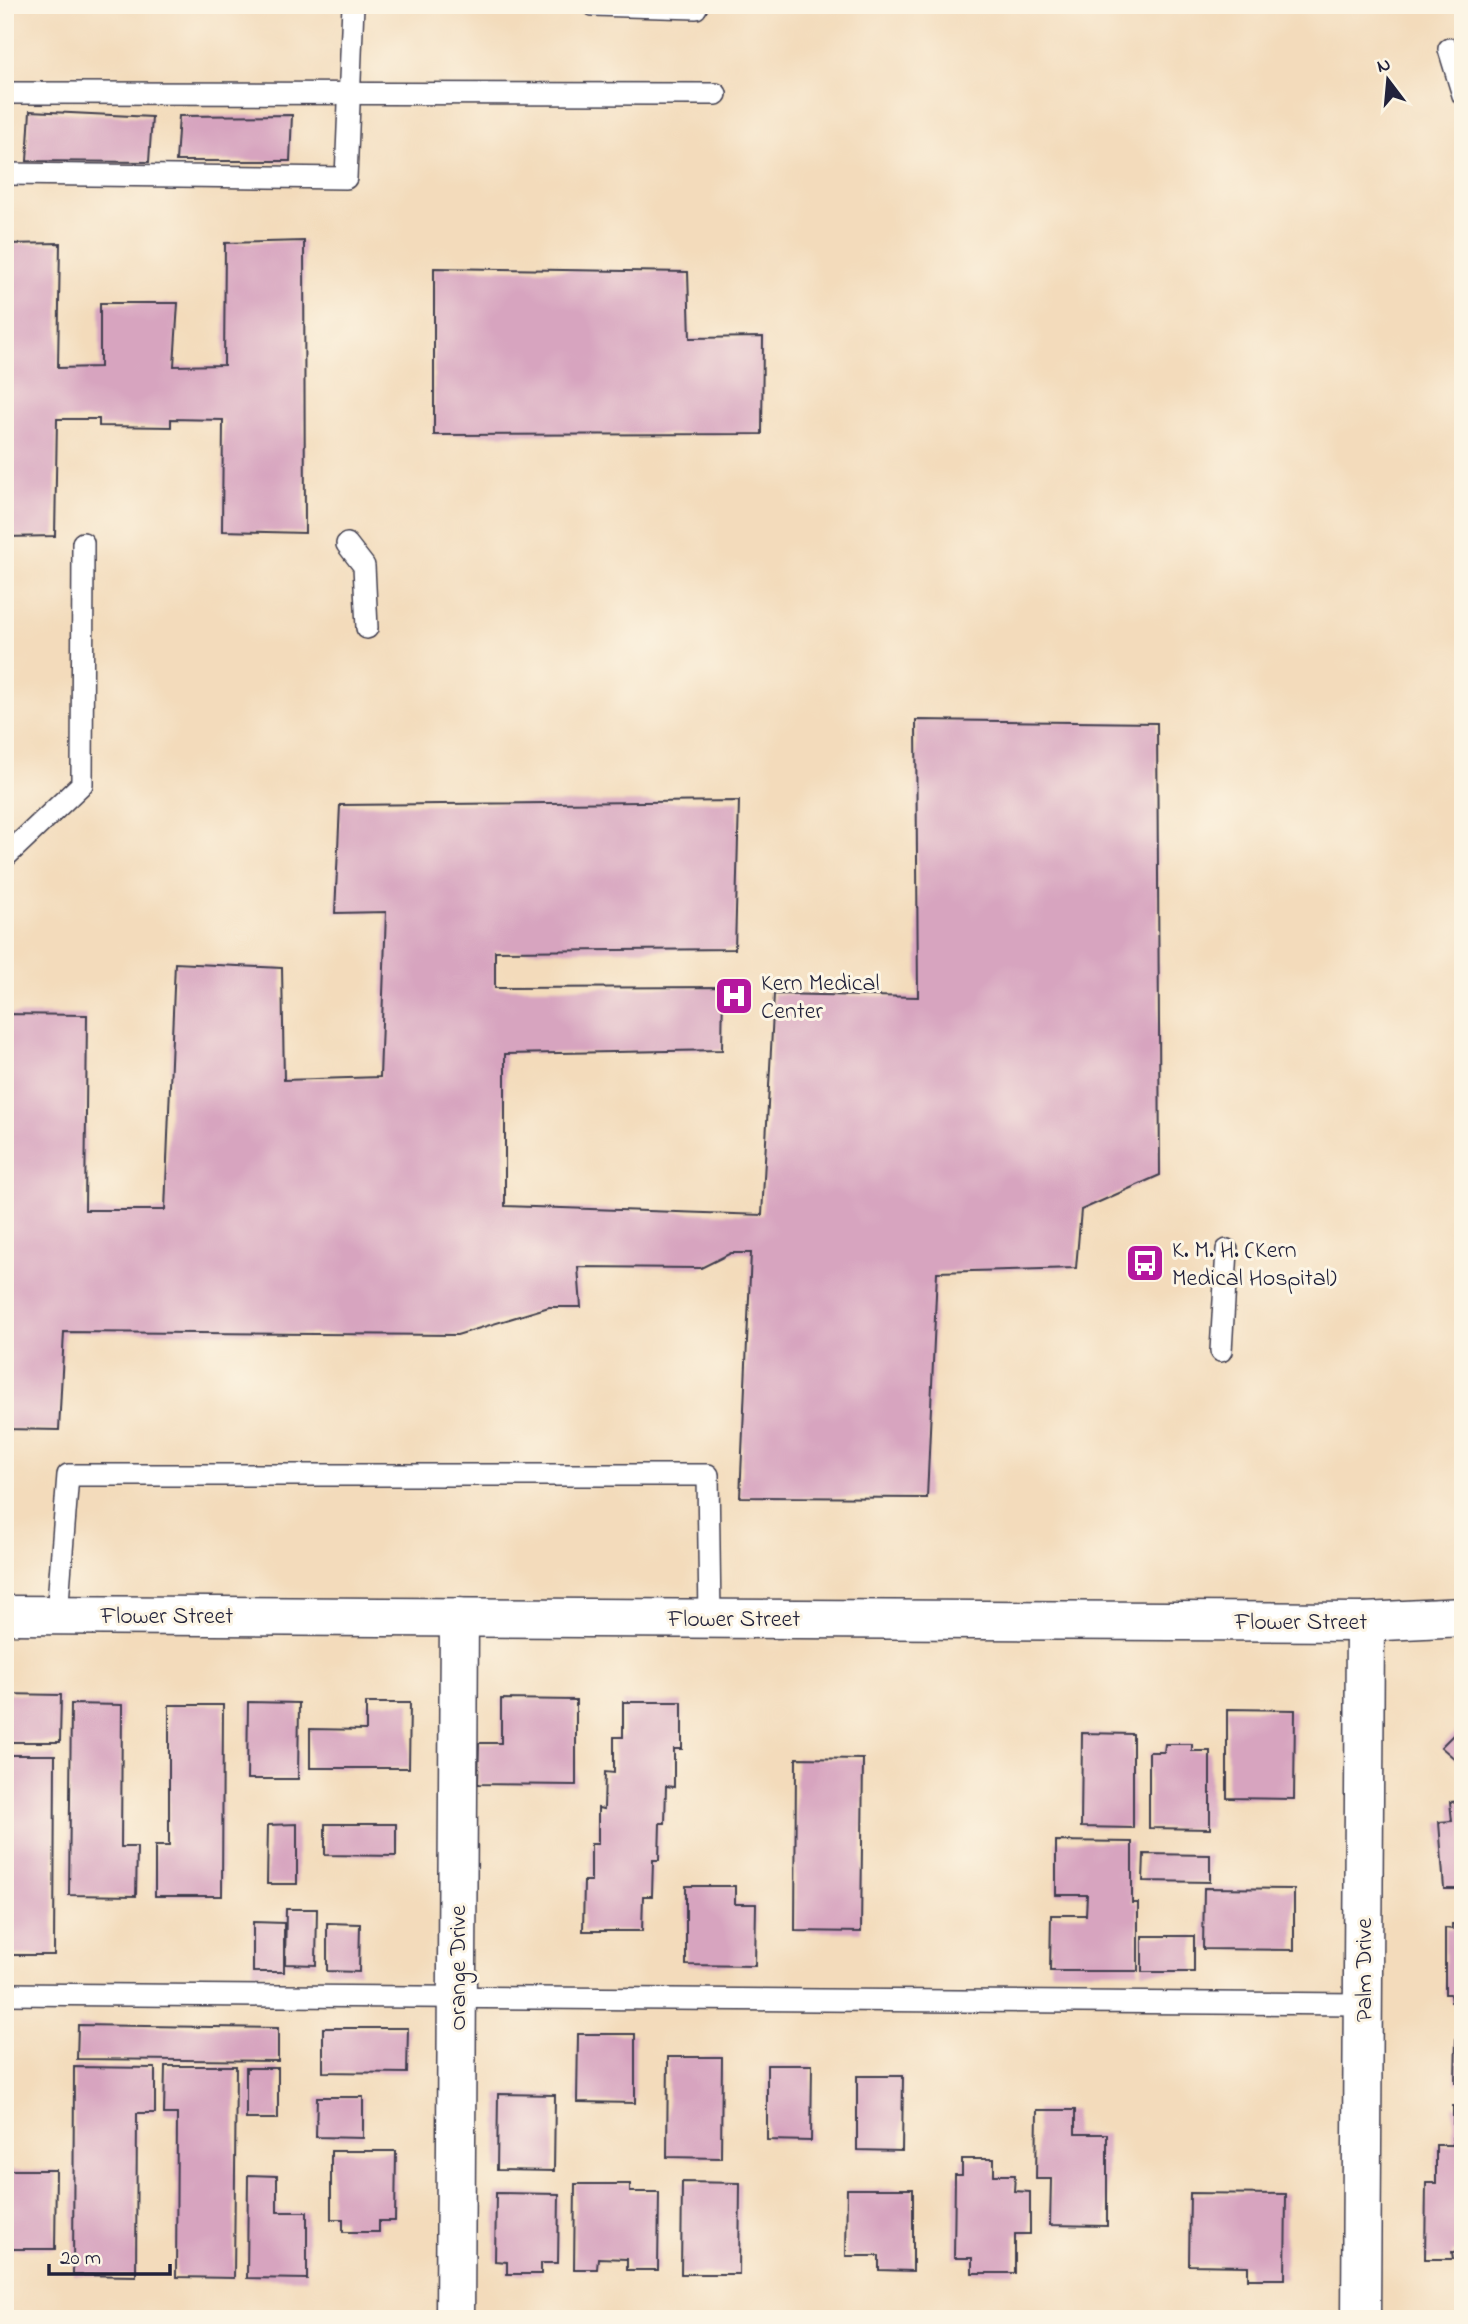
<svg xmlns="http://www.w3.org/2000/svg" width="1468" height="2324" viewBox="0 0 1468 2324" font-family="'Indie Flower',sans-serif">
  <rect width="100%" height="100%" fill="#fcf5e5"/>
  <filter id="ink" filterUnits="userSpaceOnUse"><feTurbulence type="fractalNoise" baseFrequency=".0143" numOctaves="2"/><feDisplacementMap in="SourceGraphic" scale="14" xChannelSelector="R" yChannelSelector="G"/><feConvolveMatrix kernelMatrix="1 2 1 2 8 2 1 2 1" color-interpolation-filters="sRGB"/></filter>
  <filter id="wash" filterUnits="userSpaceOnUse"><feTurbulence type="fractalNoise" baseFrequency=".00686" numOctaves="4" result="noise"/><feDisplacementMap in="SourceGraphic" scale="28" xChannelSelector="R" yChannelSelector="G"/><feGaussianBlur stdDeviation="1.57" result="paint"/><feColorMatrix in="noise" values="0 0 0 0 0 0 0 0 0 0 0 0 0 0 0 0 0 1.4 0 .05"/><feComposite in="paint" operator="in"/></filter>
  <g filter="url(#wash)">
    <rect width="100%" height="100%" fill="#f3dbbb"/>
    <g id="blocks">
      <g fill="#d7a4bf">
        <polygon points="30,111 152,117 149,162 27,161"/>
        <polygon points="292,115 290,161 176,161 179,116"/>
        <polygon points="304,241 305,533 222,531 223,420 171,419 171,427 99,426 99,419 57,419 55,536 5,537 5,244 60,243 58,368 100,367 100,303 178,303 174,366 224,365 225,243"/>
        <polygon points="434,268 688,272 690,338 763,337 762,434 434,435"/>
        <polygon points="916,720 1157,723 1160,1175 1081,1210 1076,1268 937,1272 927,1498 740,1497 751,1253 731,1253 701,1268 578,1267 581,1307 549,1307 457,1335 64,1332 59,1430 5,1429 5,1014 87,1015 85,1210 165,1210 175,963 282,968 284,1080 380,1077 386,912 335,913 340,805 739,801 735,949 495,951 495,988 723,987 722,1050 505,1054 505,1206 762,1215 774,994 918,997"/>
        <polygon points="5,1694 61,1695 60,1742 5,1742"/>
        <polygon points="501,1699 576,1700 576,1785 478,1784 479,1743 501,1743"/>
        <polygon points="248,1702 299,1703 298,1779 247,1779"/>
        <polygon points="623,1702 682,1702 682,1749 674,1749 674,1787 666,1786 665,1823 660,1823 659,1860 653,1860 652,1896 643,1896 642,1931 583,1931 584,1881 591,1881 591,1844 598,1844 598,1808 604,1809 605,1772 614,1773 614,1737 623,1737"/>
        <polygon points="366,1703 410,1703 409,1768 310,1768 310,1729 366,1730"/>
        <polygon points="71,1704 122,1705 121,1847 137,1847 136,1896 69,1895"/>
        <polygon points="169,1705 223,1705 222,1896 155,1896 155,1846 169,1846"/>
        <polygon points="1227,1709 1295,1710 1294,1799 1227,1798"/>
        <polygon points="1463,1725 1463,1766 1441,1747"/>
        <polygon points="1082,1733 1133,1734 1133,1828 1081,1827"/>
        <polygon points="1165,1744 1192,1744 1192,1751 1210,1751 1210,1829 1149,1828 1149,1752 1164,1752"/>
        <polygon points="5,1755 55,1755 54,1955 5,1955"/>
        <polygon points="796,1758 863,1759 861,1932 795,1931"/>
        <polygon points="1463,1801 1463,1889 1444,1889 1439,1822 1452,1821 1450,1802"/>
        <polygon points="297,1824 297,1884 267,1884 268,1825"/>
        <polygon points="325,1824 396,1824 396,1856 325,1855"/>
        <polygon points="1056,1841 1132,1842 1132,1903 1138,1903 1138,1971 1050,1971 1051,1915 1086,1915 1087,1895 1056,1895"/>
        <polygon points="1144,1854 1210,1855 1210,1882 1143,1881"/>
        <polygon points="686,1886 735,1886 735,1904 756,1904 755,1966 686,1965"/>
        <polygon points="1204,1888 1294,1889 1294,1950 1203,1949"/>
        <polygon points="286,1909 317,1909 316,1965 285,1964"/>
        <polygon points="253,1922 284,1923 284,1972 253,1972"/>
        <polygon points="327,1923 360,1924 359,1972 327,1971"/>
        <polygon points="1452,1924 1463,1924 1463,2003 1451,2002 1450,1994 1445,1994 1445,1928 1452,1929"/>
        <rect x="1142" y="1936" width="52" height="36"/>
        <polygon points="78,2025 278,2028 278,2061 77,2059"/>
        <polygon points="323,2028 408,2028 407,2073 323,2072"/>
        <polygon points="578,2034 635,2034 635,2103 577,2102"/>
        <polygon points="1456,2037 1463,2037 1463,2083 1455,2083"/>
        <polygon points="668,2057 722,2057 721,2158 667,2157"/>
        <polygon points="767,2065 812,2065 811,2141 767,2140"/>
        <polygon points="165,2066 236,2066 234,2278 176,2277 177,2114 164,2114"/>
        <polygon points="74,2067 155,2068 155,2113 137,2113 136,2276 73,2275"/>
        <rect x="246" y="2068" width="32" height="51"/>
        <polygon points="857,2076 903,2076 902,2151 857,2150"/>
        <polygon points="498,2094 555,2095 554,2171 497,2170"/>
        <polygon points="317,2097 363,2097 363,2138 316,2137"/>
        <polygon points="1453,2106 1463,2106 1463,2252 1452,2252 1453,2259 1425,2259 1426,2183 1436,2183 1436,2145 1453,2145"/>
        <polygon points="1037,2110 1075,2110 1075,2134 1107,2134 1107,2226 1050,2225 1051,2179 1036,2179"/>
        <polygon points="331,2151 396,2151 395,2221 379,2221 379,2232 343,2232 343,2219 331,2219"/>
        <polygon points="962,2159 994,2159 994,2175 1015,2175 1014,2191 1030,2192 1030,2234 1015,2234 1015,2273 972,2273 972,2258 954,2258 955,2175 962,2175"/>
        <polygon points="5,2170 56,2170 55,2249 5,2249"/>
        <polygon points="248,2175 277,2176 277,2212 307,2212 307,2279 247,2278"/>
        <polygon points="682,2182 740,2183 739,2274 681,2274"/>
        <polygon points="575,2184 630,2184 630,2192 659,2192 658,2270 627,2270 627,2259 598,2258 597,2269 574,2269"/>
        <polygon points="847,2189 913,2189 913,2271 879,2270 879,2256 846,2256"/>
        <polygon points="496,2193 559,2194 558,2263 541,2263 541,2274 507,2274 507,2262 495,2261"/>
        <polygon points="1190,2193 1286,2194 1285,2279 1248,2279 1248,2266 1189,2265"/>
      </g>
    </g>
  </g>
  <g filter="url(#ink)">
    <use href="#blocks" fill-opacity="0" stroke="#413e4e" stroke-width="2"/>
    <g fill="none" stroke-linecap="round" stroke-linejoin="round">
      <defs>
        <g id="service">
          <polyline points="593,5 696,8"/>
          <polyline points="1449,49 1463,95"/>
          <polyline points="5,93 716,94"/>
          <polyline points="5,174 346,178 353,5"/>
          <polyline points="347,544 364,566 367,628"/>
          <polyline points="5,857 82,784 83,543"/>
          <polyline points="1221,1351 1227,1250"/>
          <polyline points="57,1615 68,1475 708,1475 710,1618"/>
          <polyline points="5,1994 1362,2004"/>
        </g>
        <g id="minor">
          <polyline points="455,2319 459,1617"/>
          <polyline points="1361,2319 1365,1622"/>
        </g>
        <polyline id="tertiary" points="5,1615 1365,1622 1463,1617"/>
      </defs>
      <use href="#service" stroke="#413e4e" stroke-width="24"/>
      <use href="#minor" stroke="#413e4e" stroke-width="41"/>
      <use href="#tertiary" stroke="#413e4e" stroke-width="41"/>
      <use href="#service" stroke="#fff" stroke-width="21"/>
      <use href="#minor" stroke="#fff" stroke-width="38"/>
      <use href="#tertiary" stroke="#fff" stroke-width="38"/>
    </g>
  </g>
  <defs>
    <symbol id="hospital-square" viewBox="-11 -11 22 22"><rect x="-9" y="-9" width="18" height="18" rx="4" fill="#b5179e" stroke="#fcf5e5"/><path d="M-5-5h3v3.5h4V-5h3V5h-3V1.5h-4V5h-3Z" fill="#fff"/></symbol>
    <symbol id="bus-square" viewBox="-11 -11 22 22"><rect x="-9" y="-9" width="18" height="18" rx="4" fill="#b5179e" stroke="#fcf5e5"/><path d="M-5-6H5V4H4V6H2V4H-2V6H-4V4H-5ZM-3.5-4V0h7V-4ZM-3.5 1.2v1.5H-2V1.2ZM2 1.2v1.5H3.5V1.2Z" fill="#fff"/></symbol>
  </defs>
  <g fill-rule="evenodd">
    <use href="#hospital-square" x="712" y="974" width="44" height="44"/>
    <use href="#bus-square" x="1123" y="1241" width="44" height="44"/>
  </g>
  <g text-anchor="middle" stroke-width="6" stroke-linejoin="round" paint-order="stroke">
    <g font-size="24" fill="#22223b" stroke="#fcf5e5" text-anchor="start">
      <text x="761" y="990">Kern Medical<tspan x="761" dy="28">Center</tspan></text>
      <text x="1172" y="1257">K. M. H. (Kern<tspan x="1172" dy="28">Medical Hospital)</tspan></text>
    </g>
    <g font-size="24" fill="#22223b" stroke="#fcf5e5">
      <text x="167" y="1623">Flower Street</text>
      <text x="734" y="1626">Flower Street</text>
      <text x="1301" y="1629">Flower Street</text>
      <text transform="translate(457 1968) rotate(-90)" y="8">Orange Drive</text>
      <text transform="translate(1363 1970) rotate(-90)" y="8">Palm Drive</text>
    </g>
  </g>
  <rect width="1468" height="2324" fill="none" stroke="#fcf5e5" stroke-width="28"/>
  <g transform="translate(1388 80) rotate(344)" stroke="#fcf5e5" stroke-width="5" paint-order="stroke">
  <path d="M0-5L12 26L0 18L-12 26Z" fill="#22223b"/>
  <text y="-10" font-size="19" font-weight="bold" text-anchor="middle" fill="#22223b">N</text>
  </g>
  <path d="M49 2264v10h121v-10" fill="none" stroke="#22223b" stroke-width="3.5"/>
  <text x="60" y="2264" font-size="21" fill="#22223b" stroke="#fcf5e5" stroke-width="5" paint-order="stroke">20 m</text>
</svg>
